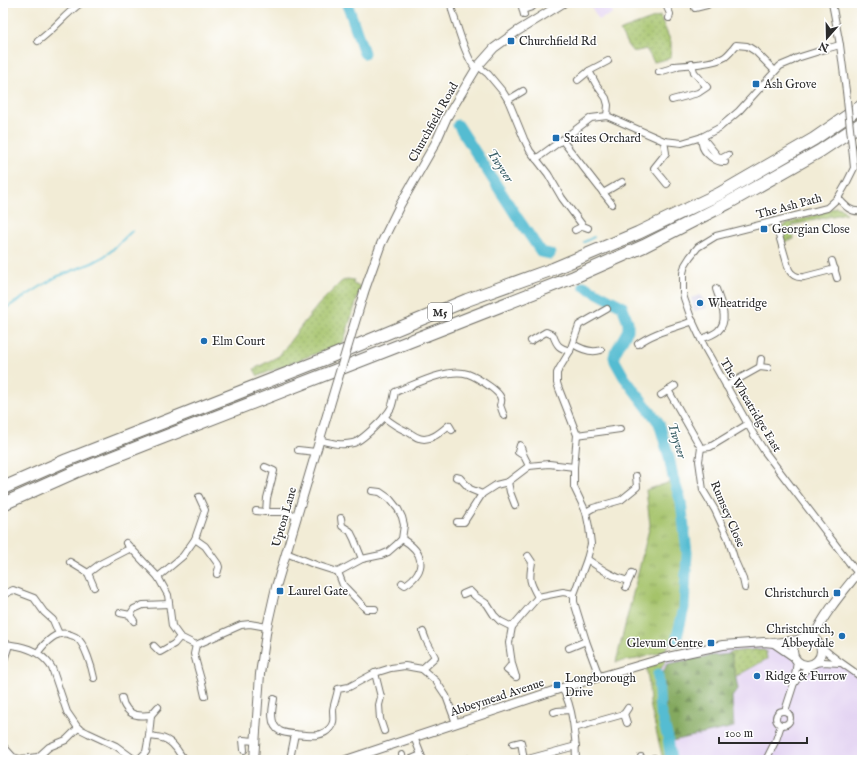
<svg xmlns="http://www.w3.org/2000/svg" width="865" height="763" viewBox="0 0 865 763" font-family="'IM FELL English',serif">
  <defs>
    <pattern id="grass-dots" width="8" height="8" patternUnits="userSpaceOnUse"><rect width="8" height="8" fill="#a5c36b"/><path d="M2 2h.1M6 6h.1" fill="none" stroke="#879f58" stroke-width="1.8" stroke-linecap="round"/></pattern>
    <pattern id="forest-firs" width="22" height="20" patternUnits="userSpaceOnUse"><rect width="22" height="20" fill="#84a95f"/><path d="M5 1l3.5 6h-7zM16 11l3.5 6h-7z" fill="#6c8a4f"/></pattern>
    <pattern id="park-tufts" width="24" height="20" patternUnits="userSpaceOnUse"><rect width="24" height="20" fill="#a5c36b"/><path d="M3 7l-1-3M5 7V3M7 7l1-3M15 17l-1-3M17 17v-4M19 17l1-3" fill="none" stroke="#879f58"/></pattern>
  </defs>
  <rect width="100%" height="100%" fill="#fff"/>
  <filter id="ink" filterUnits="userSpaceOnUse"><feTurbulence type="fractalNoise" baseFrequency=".025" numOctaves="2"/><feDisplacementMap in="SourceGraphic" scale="8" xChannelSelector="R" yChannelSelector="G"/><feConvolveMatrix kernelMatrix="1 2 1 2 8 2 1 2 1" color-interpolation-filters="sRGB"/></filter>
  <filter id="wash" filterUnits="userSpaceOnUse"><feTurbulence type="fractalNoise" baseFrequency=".012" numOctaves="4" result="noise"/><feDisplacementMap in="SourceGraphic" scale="16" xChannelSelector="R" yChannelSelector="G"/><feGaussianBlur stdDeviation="0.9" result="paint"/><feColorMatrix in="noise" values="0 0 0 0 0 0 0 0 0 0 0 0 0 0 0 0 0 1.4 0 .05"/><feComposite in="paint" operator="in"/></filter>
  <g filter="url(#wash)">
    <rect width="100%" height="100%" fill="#f2ecd6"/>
    <g fill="#e3d3f2">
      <polygon points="589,3 609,3 613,13 599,20"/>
      <polygon points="774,643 799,663 803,665 807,666 840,663 862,678 862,760 671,760 668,738 660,710 658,674 668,657 723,645"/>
    </g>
    <polygon fill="#c6c0da" points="701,295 707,308 694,311 691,298"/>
    <g fill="url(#grass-dots)" stroke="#68774b">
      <polygon points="660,16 671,42 671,58 654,62 646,49 633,52 628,46 620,31 624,29"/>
      <path d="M835 207 841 208 846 213 793 225V234L794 239 784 242C783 236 779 229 784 225L818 214Z"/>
      <polygon points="347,279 354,280 353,284 361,287 343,343 258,376 254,369 279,356 302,325 319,304 341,282"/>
      <polygon points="760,649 766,651 767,659 733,678 728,654 730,652"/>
    </g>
    <polygon fill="url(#forest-firs)" stroke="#586a45" points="731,654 738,689 732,697 734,727 672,741 663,710 662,675 667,664 709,656"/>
    <g fill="url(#park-tufts)" stroke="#68774b">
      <polygon points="674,481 682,504 689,555 687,609 665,651 637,659 616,662 650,525 646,490"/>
      <polygon points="668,657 658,674 660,710 668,738 671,760 663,760 650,704 649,686 646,663"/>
    </g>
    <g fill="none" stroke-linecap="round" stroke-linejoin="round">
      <g stroke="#54bcd1" stroke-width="2">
        <polyline points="584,242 594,237"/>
        <polyline points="3,310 56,277 92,263 103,257 110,252 132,231"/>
      </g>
      <g stroke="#54bcd1" stroke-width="11">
        <polyline points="347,3 364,53"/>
        <polyline points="458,125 517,217 541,252 550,254"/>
        <polyline points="584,286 622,306 628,322 628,330 615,353 614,357 615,361 624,377 659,423 669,457 673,477 681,502 687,553 684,608 676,641"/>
        <polyline points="658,674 660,710 668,738 671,760"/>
      </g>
    </g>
  </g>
  <g filter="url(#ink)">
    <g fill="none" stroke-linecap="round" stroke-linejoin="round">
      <defs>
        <g id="minor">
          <path d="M451 3 452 10C457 25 466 59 476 69L478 66 488 74 503 92 508 100 524 139 530 151 548 174 562 198 583 226 588 228"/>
          <polyline points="521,3 524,15"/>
          <polyline points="832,3 840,45 846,91"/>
          <polyline points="667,7 670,14 669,18"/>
          <polyline points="695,8 707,5"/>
          <polyline points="523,10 532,7"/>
          <path d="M38 41C54 30 65 14 81 3"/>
          <path d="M673 66C687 65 713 64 725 57 729 54 733 49 736 45L747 46 755 51 775 71"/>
          <polyline points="659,72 676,67"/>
          <polyline points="578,80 589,71"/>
          <polyline points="508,100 523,91"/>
          <polyline points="672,100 698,93 707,87 694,72 692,64"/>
          <polyline points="607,116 608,105 606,98 596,84 589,71 608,61"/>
          <path d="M702 137C702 140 701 142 702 144 703 153 717 163 725 162"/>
          <polyline points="702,137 720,159 728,155"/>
          <polyline points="562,140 612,204"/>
          <polyline points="664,141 666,153 654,168 667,184"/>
          <polyline points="852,147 854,168 845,186 838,198 827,208 716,236 698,247 690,257 685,265 683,273 683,293 684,298 691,318 705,348 754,435 765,452 851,565 858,573"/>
          <polyline points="536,159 562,140 591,118 607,116 664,141 682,143 702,137 719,128 739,111 780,66 792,61 797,58 829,48 840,45"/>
          <polyline points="603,193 622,182"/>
          <path d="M838 198C845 206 851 213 862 211"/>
          <path d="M775 222 789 270C792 275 797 278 804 277L835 269"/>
          <polyline points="575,230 583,226"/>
          <polyline points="832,261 837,278"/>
          <path d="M701 339C707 337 713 335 718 331 730 320 720 302 716 289"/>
          <path d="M531 341 546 332 553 335C557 346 559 348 570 351"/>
          <path d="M573 344C581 349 592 353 601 350"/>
          <path d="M638 344C654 332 675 328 693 321"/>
          <polyline points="760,367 761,359"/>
          <polyline points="726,386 760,367 768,368"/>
          <polyline points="668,390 701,448 699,461 703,490 715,510 728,538 735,561 743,579 745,588"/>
          <polyline points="661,395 675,386"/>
          <path d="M384 417C392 424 399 428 408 432 412 434 415 437 419 438 430 442 441 432 449 425L452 430"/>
          <polyline points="577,435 620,429"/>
          <path d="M319 440C331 443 341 446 353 443 362 441 387 416 391 408 393 403 394 397 395 392 414 385 448 367 468 374 477 377 485 383 492 388 498 393 504 398 500 405L504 416"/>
          <polyline points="701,448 710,447 748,424"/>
          <polyline points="298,450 316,452"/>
          <polyline points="524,456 520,445 518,452 524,456 529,466"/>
          <polyline points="265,467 274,471 267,498 266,512 283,512 297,516"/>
          <polyline points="456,477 460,478 470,489 482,494"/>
          <polyline points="508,482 510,492 515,505"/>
          <polyline points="256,511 266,512"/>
          <polyline points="586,512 593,508 621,500 637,487 636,476"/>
          <polyline points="341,518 342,526 350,531 354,539 362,559"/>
          <polyline points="457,522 464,522 482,494 496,485 508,482 529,466 549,464 574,467"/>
          <polyline points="195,539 205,546 218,564 219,567 217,574"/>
          <path d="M402 539C424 552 428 570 405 585L402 583"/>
          <polyline points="126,543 158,577 168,595 172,626 180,637 196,645 241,625 250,624 267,627"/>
          <polyline points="286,553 316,565 338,572 343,585 366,609 375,609"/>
          <path d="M528 556 532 562C529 580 529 581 538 597"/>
          <path d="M587 559C600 568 612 577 628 581"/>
          <polyline points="70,562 88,573 100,564 131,548"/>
          <polyline points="338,572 362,559 381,555 388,552 396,545 402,539 404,525 402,517 398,509 390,499 380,492 372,491"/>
          <polyline points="88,573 94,587"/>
          <polyline points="158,577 183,556 195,539 205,510 199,497"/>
          <polyline points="626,587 632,573"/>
          <polyline points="463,594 470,591 475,596 487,604 494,615 500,621 512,627"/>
          <polyline points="3,595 13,590 34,598 44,612 53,620 59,634"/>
          <polyline points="120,613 130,615 134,621"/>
          <polyline points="130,615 134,609 143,605 169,604"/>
          <path d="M3 643C8 645 13 645 18 646 33 649 44 655 52 668L67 712 78 728 88 733 116 746 135 760"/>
          <polyline points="196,645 194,654 198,669 202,683 205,696"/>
          <polyline points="154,646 160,652 174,644 180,637"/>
          <path d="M821 646C833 659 849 667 862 678"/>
          <polyline points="569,648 586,641"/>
          <path d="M38 652C45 643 57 629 71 635 73 636 75 636 77 638 85 644 92 668 94 678"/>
          <polyline points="3,663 9,645"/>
          <polyline points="815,663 823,662 840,663"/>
          <polyline points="512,664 507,670 516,677"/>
          <polyline points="422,669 435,657 426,640 423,632"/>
          <polyline points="375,673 381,697 379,705 380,719 384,731"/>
          <polyline points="599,676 586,641 574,602 574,594 587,559 591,544 589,527 586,512 574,487 574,467 577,435 559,389 557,383 557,373 559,369 570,351 579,325 607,309"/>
          <polyline points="516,677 512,664 509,643 512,627 538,597 563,592 574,594"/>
          <polyline points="795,682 799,676 811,665"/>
          <path d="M562 688C573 706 576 739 576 760"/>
          <path d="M122 698C123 706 129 714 137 715 141 716 147 715 151 715"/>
          <path d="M274 699C272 709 269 725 280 731 285 734 311 736 317 735 322 734 327 732 330 728 335 722 333 717 333 710 334 703 337 696 338 689L349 687 375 673 391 668 405 666 422 669 436 681 446 696 456 723"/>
          <circle cx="783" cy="718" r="7"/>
          <polyline points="785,711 794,683 797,661"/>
          <polyline points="554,712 557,711 570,710"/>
          <polyline points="624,714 627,723"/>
          <polyline points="574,728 624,714 628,708"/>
          <path d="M149 736C160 737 168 738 175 747 179 751 180 756 185 760"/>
          <polyline points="414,737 423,760"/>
          <polyline points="513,744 521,742 524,760 576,746"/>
          <polyline points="3,746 13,757 20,759 38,757 49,747 66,740 78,728"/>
          <polyline points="244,750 243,740 255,741"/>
          <polyline points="402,755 403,760"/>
          <polyline points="641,757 641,760"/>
          <polyline points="138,760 146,752 149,736 151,715 158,707"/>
          <polyline points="291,760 290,759 295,734"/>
          <polyline points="409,760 421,755"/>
          <polyline points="467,760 468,759"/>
          <polyline points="648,760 654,758"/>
          <polyline points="766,760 776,740 781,725"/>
        </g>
        <g id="tertiary">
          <polyline points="478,66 494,48 516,32 563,3"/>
          <polyline points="364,292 381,244 400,205 436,142 447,117 476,69"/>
          <circle cx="807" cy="651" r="14"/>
          <path d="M813 638C824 614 842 593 858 573L862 569"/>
          <polyline points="774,643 793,656"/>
          <polyline points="254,760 260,674 267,627 276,587 330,405"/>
          <polyline points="346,760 562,688 668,657 723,645 764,642 774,643 798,640"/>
        </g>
        <g id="motorway">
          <polyline points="3,488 67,460 327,358 467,300 553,269 638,233 719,194 814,139 862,106"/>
          <polyline points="3,504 75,472 146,444 334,371 574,277 644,246 728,203 820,151 862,123"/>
        </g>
      </defs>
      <use href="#minor" stroke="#716f67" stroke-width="8"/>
      <use href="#tertiary" stroke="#716f67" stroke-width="10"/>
      <use href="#motorway" stroke="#716f67" stroke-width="14"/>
      <use href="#minor" stroke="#fff" stroke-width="6"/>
      <use href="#tertiary" stroke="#fff" stroke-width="8"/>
      <use href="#motorway" stroke="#fff" stroke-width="12"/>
      <defs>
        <polyline id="minor-bridge" points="846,91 852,147"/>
        <polyline id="tertiary-bridge" points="330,405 364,292"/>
      </defs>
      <use href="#minor-bridge" stroke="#716f67" stroke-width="8" stroke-linecap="butt"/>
      <use href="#tertiary-bridge" stroke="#716f67" stroke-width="10" stroke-linecap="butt"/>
      <use href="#minor-bridge" stroke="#fff" stroke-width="6"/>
      <use href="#tertiary-bridge" stroke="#fff" stroke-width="8"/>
    </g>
  </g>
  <g fill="#1f6fb2" stroke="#fff" stroke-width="1.5">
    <rect x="507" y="37" width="8" height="8" rx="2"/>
    <rect x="752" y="80" width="8" height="8" rx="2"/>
    <rect x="552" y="134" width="8" height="8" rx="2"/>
    <rect x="760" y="225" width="8" height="8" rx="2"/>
    <circle cx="700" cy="303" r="4"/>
    <circle cx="204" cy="341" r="4"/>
    <rect x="276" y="587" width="8" height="8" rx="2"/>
    <rect x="833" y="589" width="8" height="8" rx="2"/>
    <circle cx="842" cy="636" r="4"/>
    <rect x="707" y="639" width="8" height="8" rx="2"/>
    <circle cx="757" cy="676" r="4"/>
    <rect x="553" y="681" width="8" height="8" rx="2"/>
  </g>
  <g text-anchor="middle" stroke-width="3" stroke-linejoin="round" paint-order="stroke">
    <rect fill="#fff" stroke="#6b6b6b" stroke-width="1" x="428" y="303" width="24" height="18" rx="3"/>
    <g font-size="11" font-weight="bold" fill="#2b2b2b">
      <text x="440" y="316">M5</text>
    </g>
    <g font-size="12" fill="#2b2b2b" stroke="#fff" text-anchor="start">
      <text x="519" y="45">Churchfield Rd</text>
      <text x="764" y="88">Ash Grove</text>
      <text x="564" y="142">Staites Orchard</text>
      <text x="772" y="233">Georgian Close</text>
      <text x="708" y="307">Wheatridge</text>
      <text x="212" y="345">Elm Court</text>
      <text x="288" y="595">Laurel Gate</text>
      <text x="829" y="597" text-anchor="end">Christchurch</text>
      <text x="834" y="633" text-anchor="end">Christchurch,<tspan x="834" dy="14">Abbeydale</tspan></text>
      <text x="703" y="647" text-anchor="end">Glevum Centre</text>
      <text x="765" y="680">Ridge &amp; Furrow</text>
      <text x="565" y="682">Longborough<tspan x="565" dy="14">Drive</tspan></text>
    </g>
    <g font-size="12" fill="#2b2b2b" stroke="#fff">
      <text transform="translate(433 122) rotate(-61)" y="4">Churchfield Road</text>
      <text transform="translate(789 206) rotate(-15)" y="4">The Ash Path</text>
      <text transform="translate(751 405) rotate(59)" y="4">The Wheatridge East</text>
      <text transform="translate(728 514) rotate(67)" y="4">Rumsey Close</text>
      <text transform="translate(284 517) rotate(-74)" y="4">Upton Lane</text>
      <text transform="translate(497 697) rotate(-18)" y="4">Abbeymead Avenue</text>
    </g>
    <g font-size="13" font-style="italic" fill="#395e65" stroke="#fff">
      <text transform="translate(501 165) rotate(57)" y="5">Twyver</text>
      <text transform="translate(678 440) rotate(73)" y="5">Twyver</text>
    </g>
  </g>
  <rect width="865" height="763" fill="none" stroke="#fff" stroke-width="16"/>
  <g transform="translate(827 38) rotate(200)" stroke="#ffffff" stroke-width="3" paint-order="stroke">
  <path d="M0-3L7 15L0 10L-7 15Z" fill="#2b2b2b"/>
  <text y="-6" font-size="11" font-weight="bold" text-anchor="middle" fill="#2b2b2b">N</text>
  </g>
  <path d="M719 737v6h88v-6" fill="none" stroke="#2b2b2b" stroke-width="2"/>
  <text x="725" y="737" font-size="12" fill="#2b2b2b" stroke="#ffffff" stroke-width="3" paint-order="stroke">100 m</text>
</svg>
